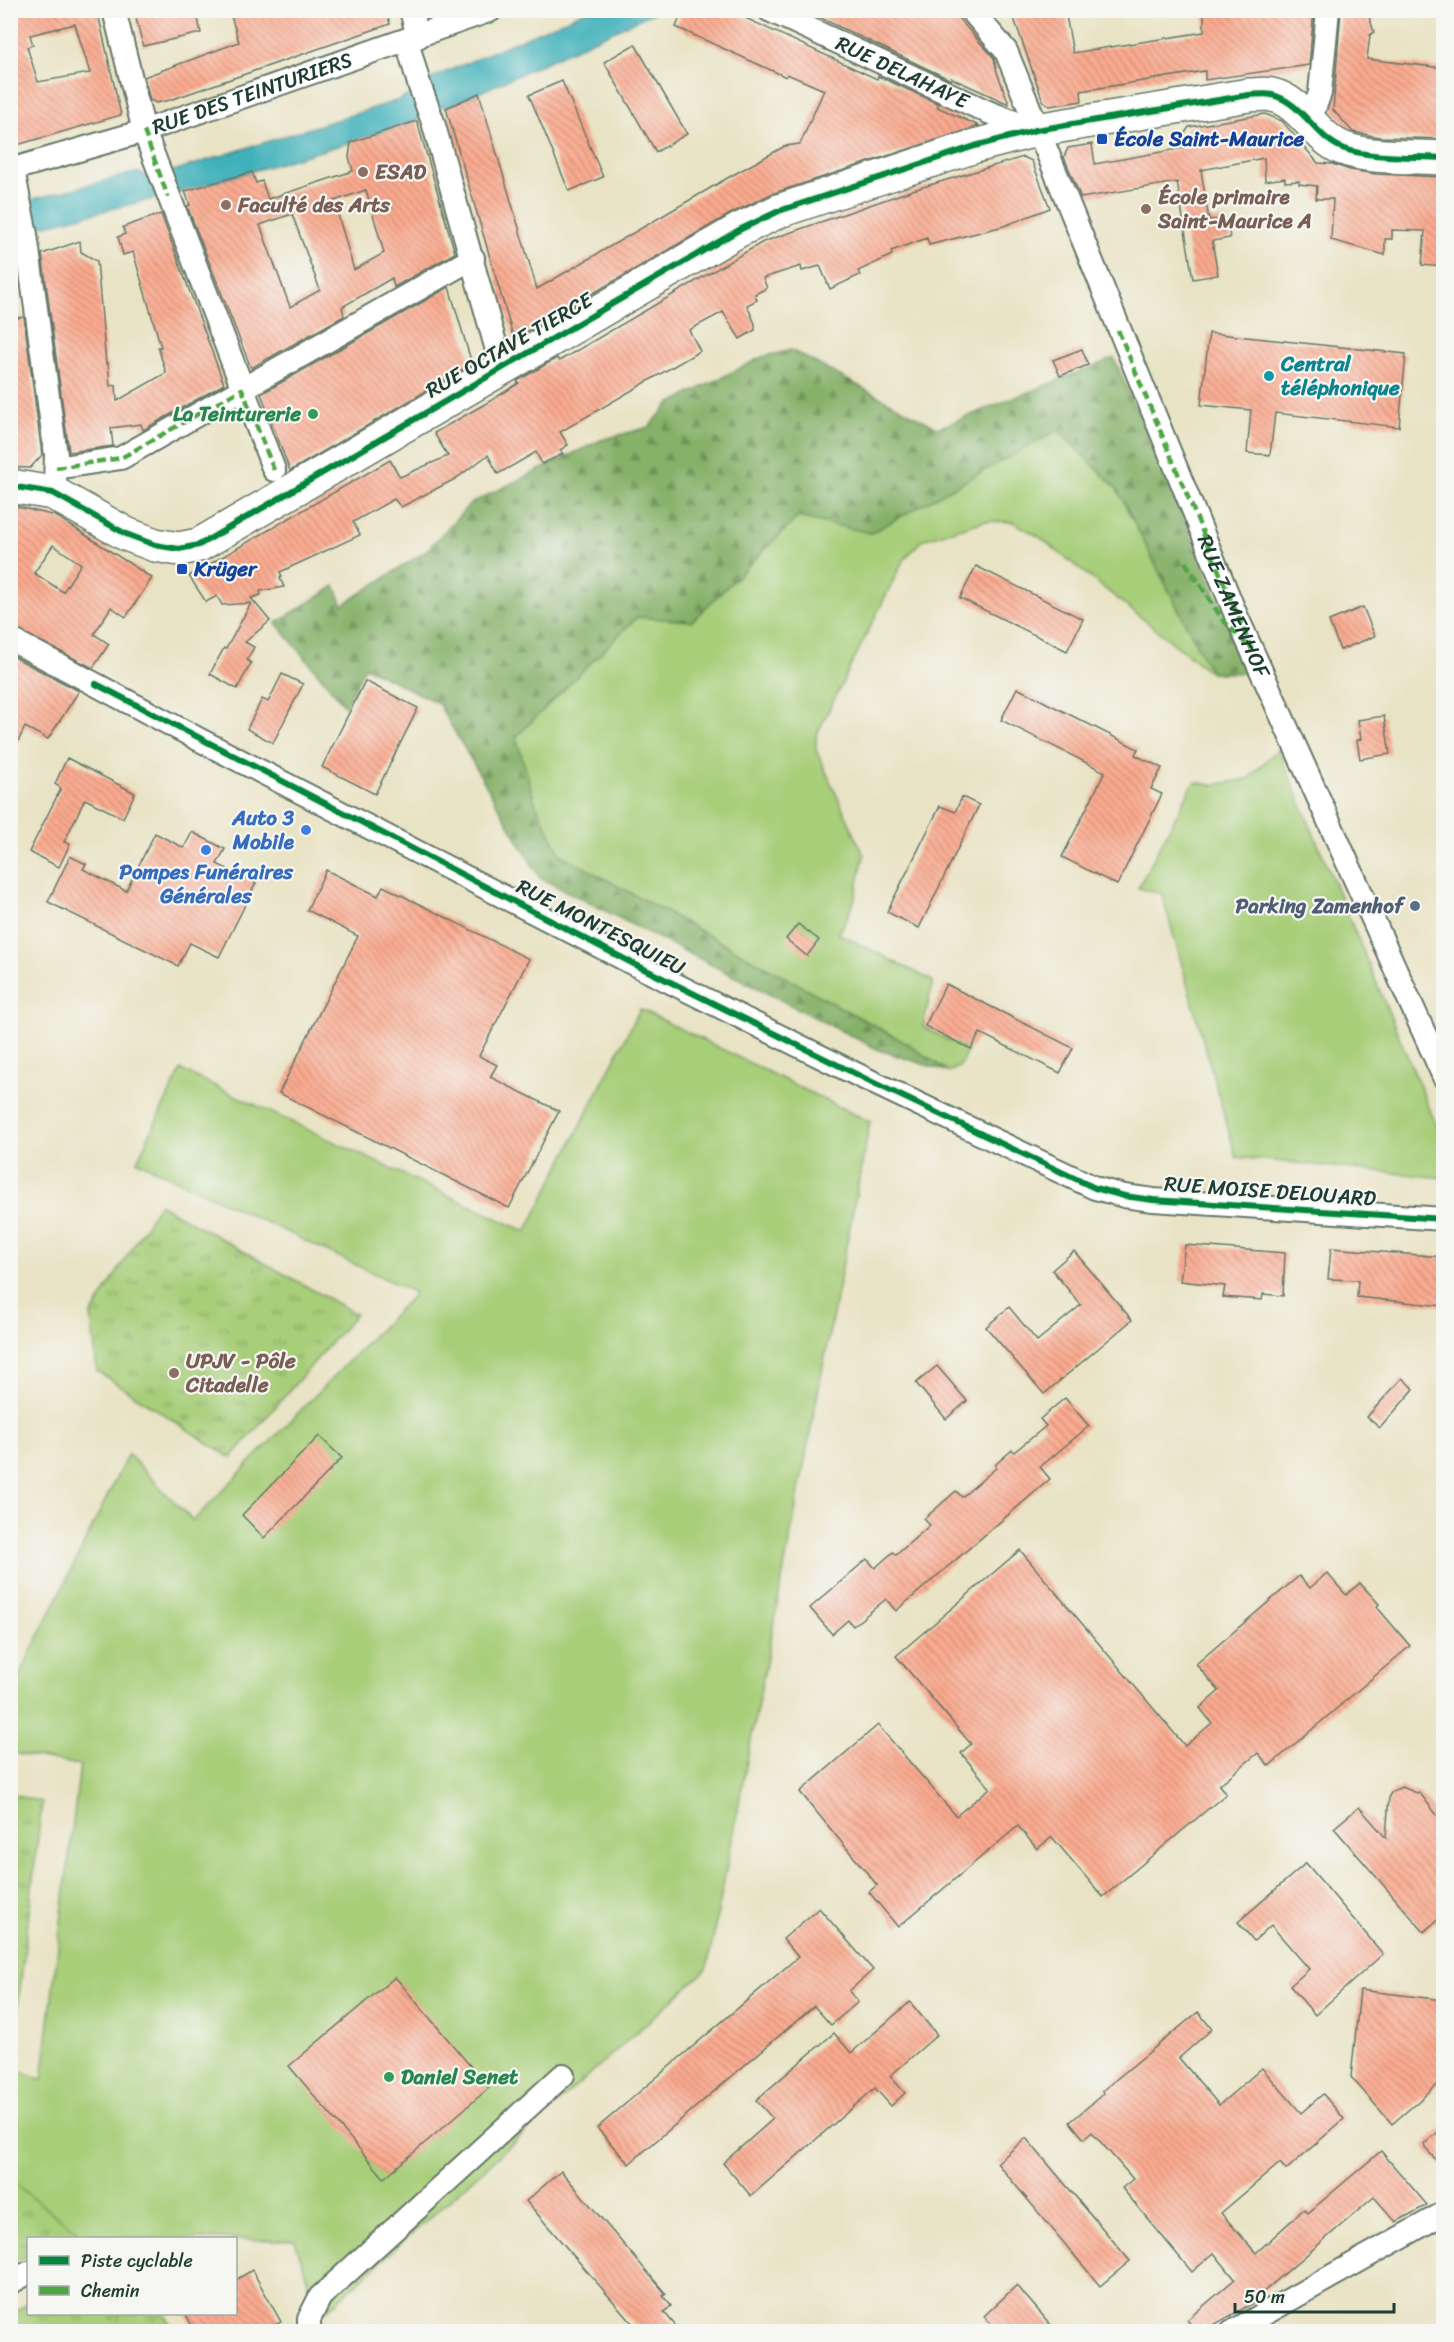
<svg xmlns="http://www.w3.org/2000/svg" width="1454" height="2342" viewBox="0 0 1454 2342" font-family="Sriracha,sans-serif">
  <defs>
    <pattern id="forest-firs" width="22" height="20" patternUnits="userSpaceOnUse" patternTransform="scale(1.5)"><rect width="22" height="20" fill="#85b169"/><path d="M5 1l3.5 6h-7zM16 11l3.5 6h-7z" fill="#6c9157"/></pattern>
    <pattern id="park-tufts" width="24" height="20" patternUnits="userSpaceOnUse" patternTransform="scale(1.5)"><rect width="24" height="20" fill="#a7ce79"/><path d="M3 7l-1-3M5 7V3M7 7l1-3M15 17l-1-3M17 17v-4M19 17l1-3" fill="none" stroke="#87a864"/></pattern>
    <pattern id="building-back-hatch" width="6" height="6" patternUnits="userSpaceOnUse" patternTransform="scale(1.5)"><rect width="6" height="6" fill="#fbab90"/><path d="M-1 5l2 2M0 0l6 6M5-1l2 2" fill="none" stroke="#cb8c76"/></pattern>
  </defs>
  <rect width="100%" height="100%" fill="#f6f6f2"/>
  <filter id="ink" filterUnits="userSpaceOnUse"><feTurbulence type="fractalNoise" baseFrequency=".0167" numOctaves="2"/><feDisplacementMap in="SourceGraphic" scale="12" xChannelSelector="R" yChannelSelector="G"/><feConvolveMatrix kernelMatrix="1 2 1 2 8 2 1 2 1" color-interpolation-filters="sRGB"/></filter>
  <filter id="wash" filterUnits="userSpaceOnUse"><feTurbulence type="fractalNoise" baseFrequency=".008" numOctaves="4" result="noise"/><feDisplacementMap in="SourceGraphic" scale="24" xChannelSelector="R" yChannelSelector="G"/><feGaussianBlur stdDeviation="1.35" result="paint"/><feColorMatrix in="noise" values="0 0 0 0 0 0 0 0 0 0 0 0 0 0 0 0 0 1.4 0 .05"/><feComposite in="paint" operator="in"/></filter>
  <g filter="url(#wash)">
    <rect width="100%" height="100%" fill="#e9e3c5"/>
    <g fill="#a7ce79" stroke="#638656" stroke-width="1.5">
      <polygon points="1058,429 1117,489 1211,673 1038,536 1013,522 985,521 922,540 903,561 816,736 816,750 864,855 854,902 839,934 933,981 923,1027 968,1050 959,1067 949,1072 908,1044 561,855 536,805 515,737 637,617 692,621 798,517 871,533"/>
      <polygon points="1278,749 1443,1141 1443,1178 1236,1157 1162,894 1138,888 1194,782 1213,785 1248,779"/>
      <polygon points="640,1009 870,1122 707,1969 319,2317 295,2240 85,2238 11,2181 11,2067 42,2080 80,1765 11,1753 10,1695 128,1454 193,1521 415,1293 137,1161 181,1070 526,1232"/>
    </g>
    <polygon fill="url(#forest-firs)" stroke="#52774e" stroke-width="1.5" points="791,350 938,428 1114,358 1250,673 1211,673 1117,489 1058,430 871,533 798,517 692,621 637,617 516,737 536,805 561,855 908,1044 949,1072 879,1050 540,878 438,703 365,667 345,706 276,623 335,586 343,605 426,551 471,503 601,440 649,427 669,404 762,357"/>
    <g fill="url(#park-tufts)" stroke="#638656" stroke-width="1.5">
      <polygon points="159,1204 356,1314 231,1458 97,1371 91,1315"/>
      <polygon points="11,1794 42,1802 14,2040 10,2039"/>
      <polygon points="11,2181 85,2238 28,2238 28,2256 11,2263"/>
      <polygon points="28,2303 28,2314 164,2314 175,2331 11,2331 11,2314"/>
    </g>
    <polygon fill="#41b1ba" stroke="#307777" stroke-width="1.5" points="586,11 657,11 446,108 445,105 417,121 351,142 185,191 34,228 11,237 10,205 138,172 151,178 399,100 431,84 430,79"/>
    <g id="blocks">
      <g fill="url(#building-back-hatch)" fill-rule="evenodd">
        <path d="M10 10H101L102 17 99 18 121 115 10 147ZM75 24 90 73 38 82 27 47 33 45 30 35Z"/>
        <polygon points="134,10 196,10 201,33 143,46"/>
        <polygon points="247,10 386,10 390,24 170,100 156,103 150,100 144,77 239,42 231,16"/>
        <polygon points="683,10 728,10 877,79 878,76 939,104 937,107 979,126 771,194 730,214 514,339 446,108 479,93 537,289 731,176 785,146 800,144 824,90 787,74 786,77 676,27"/>
        <polygon points="804,10 951,10 994,58 997,72 1009,104 951,78 951,80"/>
        <polygon points="1011,10 1065,10 1073,53 1204,32 1204,10 1314,10 1309,65 1205,80 1205,71 1081,91 1082,101 1050,106 1043,101"/>
        <polygon points="1341,10 1367,10 1374,32 1370,35 1367,59 1443,68 1443,139 1380,137 1358,133 1353,132 1333,110"/>
        <polygon points="635,44 687,134 656,152 604,62"/>
        <polygon points="562,81 603,177 569,191 529,95"/>
        <polygon points="1265,114 1282,121 1318,163 1332,164 1350,170 1376,174 1443,177 1443,267 1422,265 1425,231 1392,230 1392,239 1385,239 1385,255 1331,240 1333,199 1316,199 1317,186 1299,184 1299,181 1285,182 1285,178 1265,181 1264,158 1201,170 1209,220 1227,219 1230,238 1212,241 1218,275 1193,279 1177,182 1081,198 1064,157 1068,148 1092,144 1095,164 1184,148 1183,136 1189,127"/>
        <path d="M417 121 455 253 394 287 392 278 342 307 344 316 251 368 187 206 190 205 185 191 252 172 256 183 262 181 268 199 353 171 349 157 351 142ZM366 190 384 253 354 270 334 201ZM292 214 320 290 290 307 260 225Z"/>
        <polygon points="1023,157 1032,161 1050,208 1004,226 929,245 927,238 891,251 892,255 858,271 860,275 830,289 820,266 802,271 801,266 763,278 767,288 755,294 757,300 747,305 755,324 755,330 740,339 723,312 689,330 700,351 560,432 568,445 560,450 563,454 542,464 536,452 498,474 488,455 455,479 401,507 394,499 353,522 360,535 280,572 282,577 280,578 284,587 260,591 261,595 251,598 270,621 245,642 254,647 247,660 251,663 237,689 210,674 224,648 226,649 251,603 222,605 217,596 206,602 189,576 390,460 400,477 448,456 434,433 492,400 519,383 517,381 557,358 559,361 763,242 913,190"/>
        <polygon points="161,214 224,384 143,430 141,424 111,428 113,446 69,452 42,254 80,241 81,252 97,261 106,364 108,363 110,386 116,385 117,401 166,373 158,347 161,347 133,252 123,255 118,237 125,234 123,227"/>
        <polygon points="449,287 472,364 290,471 261,394"/>
        <polygon points="24,317 42,455 30,468 10,467 10,319"/>
        <polygon points="1209,333 1406,354 1399,427 1275,413 1270,455 1247,453 1251,410 1201,405"/>
        <polygon points="1082,349 1088,365 1060,376 1053,360"/>
        <path d="M10 505 56 516 152 578 126 617 111 607 94 634 109 644 93 668 10 626ZM53 545 81 564 63 592 34 573Z"/>
        <polygon points="976,566 1083,619 1067,651 960,598"/>
        <polygon points="1363,607 1375,636 1340,650 1329,621"/>
        <polygon points="10,655 79,691 48,739 25,727 10,758"/>
        <polygon points="282,674 303,684 273,743 247,729 262,699 268,702"/>
        <polygon points="365,681 418,708 375,794 322,767"/>
        <polygon points="1017,688 1138,749 1135,755 1162,768 1151,789 1162,794 1117,885 1062,857 1105,772 1001,720"/>
        <polygon points="1384,716 1390,754 1360,759 1357,740 1361,739 1358,720"/>
        <polygon points="67,758 135,793 123,818 85,799 64,842 70,844 59,867 29,852 61,788 55,784"/>
        <polygon points="962,797 979,805 919,928 887,912 940,806 955,812"/>
        <polygon points="192,832 225,849 217,864 256,883 219,957 190,943 178,966 48,902 70,856 86,864 83,869 126,891 155,833 184,848"/>
        <polygon points="326,870 378,896 383,886 529,959 479,1056 497,1065 490,1077 559,1111 509,1208 279,1093 358,936 307,910"/>
        <polygon points="798,924 819,940 807,956 786,939"/>
        <polygon points="946,984 1073,1048 1060,1073 980,1033 971,1049 925,1026"/>
        <polygon points="1185,1245 1285,1253 1283,1296 1263,1294 1262,1300 1223,1297 1225,1286 1180,1281"/>
        <polygon points="1331,1248 1443,1257 1443,1306 1357,1297 1358,1280 1328,1279"/>
        <polygon points="1074,1251 1132,1320 1044,1394 986,1327 1009,1307 1037,1341 1081,1305 1052,1270"/>
        <polygon points="937,1366 967,1401 946,1419 916,1383"/>
        <polygon points="1402,1378 1414,1389 1380,1428 1367,1417"/>
        <polygon points="1065,1398 1089,1426 1040,1467 1050,1479 896,1611 886,1599 853,1626 848,1620 832,1634 810,1608 867,1559 875,1568 893,1552 896,1555 930,1525 924,1519 956,1491 962,1497 996,1468 996,1464 1012,1450 1014,1452 1046,1426 1040,1419"/>
        <polygon points="319,1436 342,1458 264,1538 242,1515"/>
        <polygon points="1020,1550 1185,1746 1212,1723 1200,1708 1219,1691 1196,1664 1299,1576 1310,1588 1327,1573 1346,1595 1360,1583 1379,1604 1377,1607 1410,1646 1269,1766 1258,1753 1219,1785 1226,1794 1103,1897 1052,1837 1037,1849 1018,1826 898,1927 869,1892 877,1885 800,1792 878,1725 956,1816 990,1788 961,1753 971,1744 896,1656"/>
        <polygon points="1402,1787 1417,1793 1419,1792 1443,1823 1443,1915 1424,1932 1334,1828 1359,1807 1386,1838 1389,1796 1392,1791"/>
        <polygon points="1306,1863 1383,1954 1315,2015 1290,1986 1309,1969 1271,1925 1254,1941 1238,1922"/>
        <polygon points="819,1908 873,1970 849,1991 858,2002 831,2025 814,2006 629,2164 597,2128 798,1957 783,1939"/>
        <polygon points="395,1977 489,2088 384,2178 289,2066"/>
        <polygon points="1360,1990 1443,2000 1443,2080 1392,2124 1351,2077"/>
        <polygon points="910,2002 937,2035 890,2076 905,2093 891,2106 875,2088 751,2196 723,2163 773,2119 756,2100 834,2033 851,2053"/>
        <polygon points="1198,2012 1212,2029 1179,2058 1219,2105 1262,2068 1301,2113 1323,2094 1344,2119 1286,2170 1280,2163 1221,2213 1256,2253 1304,2209 1308,2213 1381,2151 1427,2205 1396,2222 1374,2197 1254,2300 1255,2302 1203,2331 1197,2331 1187,2320 1235,2279 1214,2253 1192,2272 1122,2188 1133,2179 1092,2132 1084,2139 1070,2122 1104,2093 1102,2091"/>
        <polygon points="1443,2128 1443,2167 1425,2148 1424,2144"/>
        <polygon points="1026,2138 1130,2261 1100,2286 997,2163"/>
        <polygon points="561,2171 666,2294 663,2296 671,2306 664,2312 680,2331 639,2331 526,2201"/>
        <polygon points="252,2270 281,2322 263,2331 195,2331 185,2313 236,2313 236,2280"/>
        <polygon points="1017,2285 1024,2294 1056,2331 996,2331 984,2316"/>
      </g>
    </g>
  </g>
  <g filter="url(#ink)">
    <use href="#blocks" fill-opacity="0" stroke="#667767" stroke-width="1.5"/>
    <g fill="none" stroke-linecap="round" stroke-linejoin="round">
      <defs>
        <g id="street">
          <polyline points="114,10 144,131 274,470"/>
          <polyline points="411,10 418,37"/>
          <path id="s1" d="M769 10 988 112 1036 130"/>
          <path id="s2" d="M971 10 1006 51 1236 615 1444 1077"/>
          <polyline points="407,41 419,84 433,122 502,368"/>
          <polyline points="1310,120 1320,93 1328,10"/>
          <path id="s3" d="M10 170 144 131 491 10"/>
          <polyline points="13,170 26,235 56,455 55,483"/>
          <polyline points="56,468 121,458 473,258"/>
          <polyline points="10,639 200,740 632,963 872,1082 1095,1188 1124,1196 1153,1200 1444,1219"/>
          <polyline points="10,2283 28,2273"/>
          <polyline points="309,2332 309,2319 320,2297 563,2075"/>
          <polyline points="1232,2332 1444,2213"/>
        </g>
        <path id="secondary" d="M10 486 53 493 126 534 155 545 179 549 199 545 739 230 779 211 975 146 1036 130 1249 95C1256 95 1265 93 1272 95 1302 102 1315 137 1342 148 1370 159 1413 156 1444 158"/>
      </defs>
      <use href="#street" stroke="#667767" stroke-width="26"/>
      <use href="#secondary" stroke="#667767" stroke-width="36"/>
      <use href="#street" stroke="#fff" stroke-width="22"/>
      <use href="#secondary" stroke="#fff" stroke-width="33"/>
      <g stroke="#4fa644" stroke-width="4.5" stroke-dasharray="9 4.5" stroke-linecap="butt">
        <polyline points="144,131 168,197"/>
        <polyline points="1118,330 1252,650"/>
        <polyline points="56,468 121,458 242,389 274,470"/>
        <polyline points="1185,562 1223,620 1246,644"/>
      </g>
      <defs>
        <g id="cycleway">
          <path d="M10 486 53 493 126 534 155 545 179 549 199 545 739 230 779 211 975 146 1036 130 1249 95C1256 95 1265 93 1272 95 1302 102 1315 137 1342 148 1370 159 1413 156 1444 158"/>
          <polyline points="96,684 632,963 872,1082 1095,1188 1124,1196 1153,1200 1444,1219"/>
        </g>
      </defs>
      <use href="#cycleway" stroke="#f6f6f2" stroke-width="10"/>
      <use href="#cycleway" stroke="#00873e" stroke-width="6"/>
    </g>
  </g>
  <g fill="#1a4fb4" stroke="#f6f6f2" stroke-width="2">
    <rect x="1096" y="133" width="12" height="12" rx="3"/>
    <rect x="176" y="563" width="12" height="12" rx="3"/>
  </g>
  <g fill="#8d6e63" stroke="#f6f6f2" stroke-width="2">
    <circle cx="363" cy="172" r="6"/>
    <circle cx="226" cy="205" r="6"/>
    <circle cx="1146" cy="209" r="6"/>
    <circle cx="174" cy="1373" r="6"/>
  </g>
  <circle fill="#0f9aa8" stroke="#f6f6f2" stroke-width="2" cx="1269" cy="376" r="6"/>
  <g fill="#2e9e5b" stroke="#f6f6f2" stroke-width="2">
    <circle cx="313" cy="414" r="6"/>
    <circle cx="389" cy="2077" r="6"/>
  </g>
  <g fill="#3f7fe0" stroke="#f6f6f2" stroke-width="2">
    <circle cx="306" cy="830" r="6"/>
    <circle cx="206" cy="850" r="6"/>
  </g>
  <circle fill="#5c6f8a" stroke="#f6f6f2" stroke-width="2" cx="1415" cy="906" r="6"/>
  <g text-anchor="middle" stroke-width="4.5" stroke-linejoin="round" paint-order="stroke">
    <g font-size="21" fill="#1f3d34" stroke="#f6f6f2">
      <text dy="7" stroke="none"><textPath href="#s1" startOffset="147">RUE DELAHAYE</textPath></text>
      <text dy="7" stroke="none"><textPath href="#s3" startOffset="254">RUE DES TEINTURIERS</textPath></text>
      <text transform="translate(509 345) rotate(-30)" y="7">RUE OCTAVE TIERCE</text>
      <text dy="7" stroke="none"><textPath href="#s2" startOffset="654">RUE ZAMENHOF</textPath></text>
      <text transform="translate(601 927) rotate(27)" y="7">RUE MONTESQUIEU</text>
      <text transform="translate(1270 1191) rotate(4)" y="7">RUE MOISE DELOUARD</text>
    </g>
    <g font-size="21" font-weight="bold" fill="#164399" stroke="#f6f6f2" text-anchor="start">
      <text x="1114" y="146">École Saint-Maurice</text>
      <text x="194" y="576">Krüger</text>
    </g>
    <g font-size="21" font-weight="bold" fill="#785e54" stroke="#f6f6f2" text-anchor="start">
      <text x="375" y="179">ESAD</text>
      <text x="1158" y="204">École primaire<tspan x="1158" dy="24">Saint-Maurice A</tspan></text>
      <text x="238" y="212">Faculté des Arts</text>
      <text x="186" y="1368">UPJV - Pôle<tspan x="186" dy="24">Citadelle</tspan></text>
    </g>
    <g font-size="21" font-weight="bold" fill="#0d838f" stroke="#f6f6f2" text-anchor="start">
      <text x="1281" y="371">Central<tspan x="1281" dy="24">téléphonique</tspan></text>
    </g>
    <g font-size="21" font-weight="bold" fill="#27864d" stroke="#f6f6f2" text-anchor="end">
      <text x="301" y="421">La Teinturerie</text>
      <text x="401" y="2084" text-anchor="start">Daniel Senet</text>
    </g>
    <g font-size="21" font-weight="bold" fill="#366cbe" stroke="#f6f6f2" text-anchor="end">
      <text x="294" y="825">Auto 3<tspan x="294" dy="24">Mobile</tspan></text>
      <text x="206" y="879" text-anchor="middle">Pompes Funéraires<tspan x="206" dy="24">Générales</tspan></text>
    </g>
    <g font-size="21" font-weight="bold" fill="#4e5e75" stroke="#f6f6f2" text-anchor="end">
      <text x="1403" y="913">Parking Zamenhof</text>
    </g>
  </g>
  <rect width="1454" height="2342" fill="none" stroke="#f6f6f2" stroke-width="36"/>
  <rect x="27" y="2237" width="210" height="78" fill="#f6f6f2" stroke="#a0aca6" stroke-width="1.5"/>
  <rect x="39" y="2256" width="30" height="9" fill="#00873e" stroke="#a0aca6" stroke-width="1.5"/>
  <text x="81" y="2267" font-size="18" fill="#1f3d34">Piste cyclable</text>
  <rect x="39" y="2286" width="30" height="9" fill="#4fa644" stroke="#a0aca6" stroke-width="1.5"/>
  <text x="81" y="2297" font-size="18" fill="#1f3d34">Chemin</text>
  <path d="M1235 2303v9h159v-9" fill="none" stroke="#1f3d34" stroke-width="3"/>
  <text x="1244" y="2303" font-size="18" fill="#1f3d34" stroke="#f6f6f2" stroke-width="4.5" paint-order="stroke">50 m</text>
</svg>
